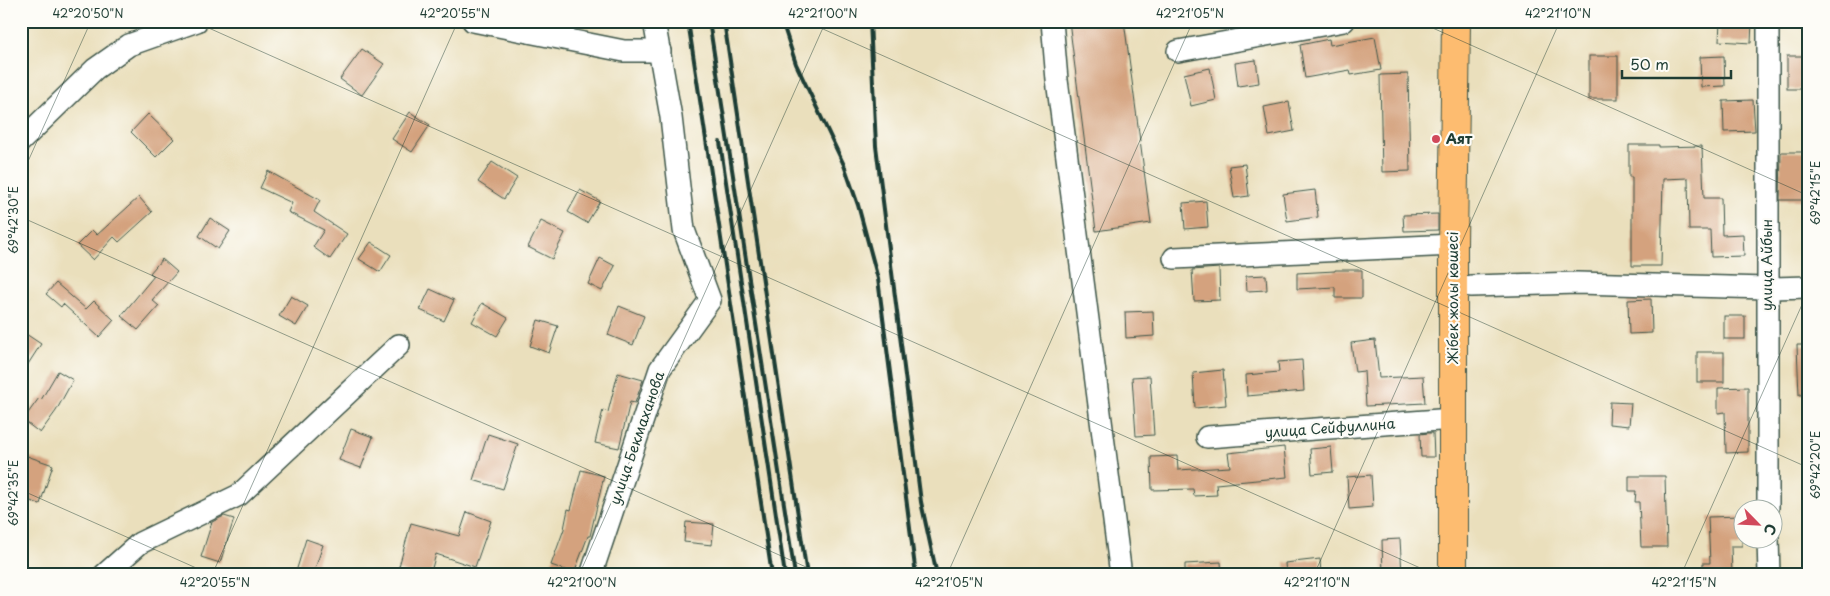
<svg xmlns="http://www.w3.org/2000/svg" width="1830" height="596" viewBox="0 0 1830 596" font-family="'Playpen Sans',sans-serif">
  <rect width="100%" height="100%" fill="#fdfcf7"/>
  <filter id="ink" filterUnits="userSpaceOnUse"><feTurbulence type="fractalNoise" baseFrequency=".02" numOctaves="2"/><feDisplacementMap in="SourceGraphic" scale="10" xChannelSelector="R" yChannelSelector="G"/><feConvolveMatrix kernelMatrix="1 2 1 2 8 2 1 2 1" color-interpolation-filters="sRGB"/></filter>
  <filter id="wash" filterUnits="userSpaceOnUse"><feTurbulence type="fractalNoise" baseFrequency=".0096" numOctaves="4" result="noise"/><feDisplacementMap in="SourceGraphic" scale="20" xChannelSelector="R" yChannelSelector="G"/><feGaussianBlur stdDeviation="1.12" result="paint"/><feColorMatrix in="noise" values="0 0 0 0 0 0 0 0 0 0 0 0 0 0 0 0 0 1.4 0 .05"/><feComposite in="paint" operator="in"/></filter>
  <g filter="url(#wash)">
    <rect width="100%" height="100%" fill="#eadfbc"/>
    <g id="blocks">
      <g fill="#d4a27e">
        <polygon points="1069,21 1124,21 1151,223 1096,231"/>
        <polygon points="1720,21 1752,21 1751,43 1719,41"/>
        <polygon points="1375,37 1381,70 1351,75 1350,70 1305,78 1300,45 1329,39 1330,45"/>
        <polygon points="362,49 384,64 362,95 340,79"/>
        <rect x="1589" y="56" width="29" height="43"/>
        <polygon points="1724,56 1725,86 1701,87 1700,57"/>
        <rect x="1787" y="56" width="22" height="33"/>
        <polygon points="1256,60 1259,83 1238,86 1235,63"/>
        <polygon points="1210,68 1216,100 1191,106 1184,74"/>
        <polygon points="1408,74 1410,171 1382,172 1380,75"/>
        <polygon points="1753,100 1755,131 1724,132 1723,101"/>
        <polygon points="1289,102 1294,131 1269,136 1264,107"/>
        <polygon points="410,112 430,125 412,152 392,139"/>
        <polygon points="148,114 174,139 156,157 131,132"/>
        <polygon points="1629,145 1659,145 1659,147 1702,146 1704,198 1721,198 1722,235 1743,234 1744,256 1711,257 1710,230 1689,230 1688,178 1663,179 1661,266 1632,266 1632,177 1629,177"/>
        <polygon points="1781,152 1809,152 1809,200 1780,200"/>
        <polygon points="492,162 517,178 504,199 478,182"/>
        <polygon points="1245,164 1249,196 1234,198 1229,166"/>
        <polygon points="268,171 320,200 314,212 347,234 330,259 313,247 324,230 288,212 292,203 260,188"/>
        <polygon points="580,190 600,201 587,223 568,212"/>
        <polygon points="1315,190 1318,217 1287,221 1283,194"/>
        <polygon points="139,197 152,212 119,242 114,237 93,260 77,245 92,230 97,235"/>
        <polygon points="1206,201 1208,227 1185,229 1183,203"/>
        <polygon points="1438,214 1438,230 1404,231 1403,215"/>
        <polygon points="210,218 230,231 218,249 199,236"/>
        <polygon points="541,221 565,233 552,259 528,247"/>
        <polygon points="371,242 391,255 380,272 359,259"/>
        <polygon points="600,258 615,266 602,291 588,284"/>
        <polygon points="162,259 177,272 152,300 159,306 138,330 121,316 154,276 150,273"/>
        <polygon points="1219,268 1220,300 1194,301 1192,270"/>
        <polygon points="1335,270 1362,270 1362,298 1335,298 1335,287 1297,289 1297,273 1335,271"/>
        <polygon points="1266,275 1267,290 1247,291 1246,276"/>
        <polygon points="56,283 86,309 94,301 114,320 99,337 63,304 61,307 46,294"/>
        <polygon points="430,289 454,300 444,321 420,310"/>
        <polygon points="291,296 308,306 296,326 279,316"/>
        <polygon points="1651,299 1652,333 1629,334 1628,300"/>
        <polygon points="482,303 508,318 497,336 472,322"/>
        <polygon points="619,306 644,316 633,345 608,335"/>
        <polygon points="1153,311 1154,336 1126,338 1125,312"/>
        <rect x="1724" y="316" width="21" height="23"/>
        <polygon points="538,320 558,326 549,353 530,346"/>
        <polygon points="26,334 41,344 21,375 21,341"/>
        <polygon points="1375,340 1379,378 1423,376 1425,403 1366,406 1364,371 1355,372 1351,343"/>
        <polygon points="1797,345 1809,345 1809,394 1799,395"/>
        <rect x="1697" y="352" width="27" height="30"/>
        <polygon points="1302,360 1304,391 1247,396 1246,375 1279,372 1278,362"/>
        <polygon points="1223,370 1226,405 1195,408 1193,373"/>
        <polygon points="58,371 73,380 56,411 40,433 23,420 39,398 41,400"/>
        <polygon points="618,373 643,380 635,403 630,402 619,448 595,443 603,410 608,412"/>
        <polygon points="1150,376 1154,435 1136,436 1132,377"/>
        <polygon points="1748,387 1748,452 1726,453 1725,412 1718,413 1718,388"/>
        <polygon points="1610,402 1631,403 1629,426 1609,424"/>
        <polygon points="351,429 373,437 361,468 339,460"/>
        <polygon points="1428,433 1433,433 1434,457 1421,457 1420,434"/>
        <polygon points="488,434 518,444 503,489 473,480"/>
        <polygon points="1284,447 1287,477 1216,484 1217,495 1194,496 1193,489 1152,490 1151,457 1177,456 1178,470 1230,467 1228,453"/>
        <polygon points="1331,447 1333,472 1312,474 1310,449"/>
        <polygon points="27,456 53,465 40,504 21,498 21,474"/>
        <polygon points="581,470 604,476 590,536 588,536 574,573 551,565 564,529 568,509 571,510"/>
        <polygon points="1371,475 1373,507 1349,509 1347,477"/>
        <polygon points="1629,476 1665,476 1667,547 1641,547 1639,502 1635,502 1636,491 1629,491"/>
        <polygon points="467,512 491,521 475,567 436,554 430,575 413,575 398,570 411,523 459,536"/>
        <polygon points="224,516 234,519 220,563 201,557 212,522"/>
        <polygon points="1742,516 1742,546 1731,546 1732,575 1703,575 1703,563 1710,563 1708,517"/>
        <polygon points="686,522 714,524 712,545 684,542"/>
        <polygon points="306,539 323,545 313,575 295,575"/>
        <polygon points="1400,539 1402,575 1383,575 1382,540"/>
        <polygon points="1320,559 1321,575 1286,575 1285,563"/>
        <polygon points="1221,562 1222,575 1185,575 1185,564"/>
      </g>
    </g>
  </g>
  <g filter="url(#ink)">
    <use href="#blocks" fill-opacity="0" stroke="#3d5548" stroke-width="1"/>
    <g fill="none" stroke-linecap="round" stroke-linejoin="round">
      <defs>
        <g id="minor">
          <polyline points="473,21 624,51 660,51"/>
          <polyline points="1052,21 1057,80 1121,575"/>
          <polyline points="1768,21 1768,508"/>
          <polyline points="1178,51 1344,21"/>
          <polyline points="21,141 95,69 129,45 197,21"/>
          <polyline points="1174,258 1453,245"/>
          <polyline points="1471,286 1577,283 1767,288 1809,287"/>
          <polyline points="1207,437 1453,419"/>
          <polyline points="1768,538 1769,575"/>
          <polyline points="104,575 140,543 239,495 399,345"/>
          <polyline points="591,575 660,369 710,300 684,230 671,117 654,21"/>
        </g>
        <polyline id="major" points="1453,575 1453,245 1456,21"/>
      </defs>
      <use href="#minor" stroke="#3d5548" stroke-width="24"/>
      <use href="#major" stroke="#3d5548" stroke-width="30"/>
      <use href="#minor" stroke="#fff" stroke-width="21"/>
      <use href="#major" stroke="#fdbc70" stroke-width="28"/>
      <g stroke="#1f3d34" stroke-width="4">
        <polyline points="688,21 772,575"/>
        <polyline points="709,21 795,575"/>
        <polyline points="724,21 807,575"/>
        <polyline points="782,21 796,64 844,165 858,205 878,279 916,575"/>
        <polyline points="870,21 876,146 921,502 937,575"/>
        <polyline points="720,142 785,575"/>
      </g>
    </g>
  </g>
  <path fill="none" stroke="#1f3d34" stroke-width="1" stroke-opacity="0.45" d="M193 21 1436 575M805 21 1809 468M1417 21 1809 196M21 177 91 21M21 217 824 575M21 490 212 575M212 575 458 21M579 575 826 21M947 575 1193 21M1314 575 1560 21M1681 575 1809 289"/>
  <circle fill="#d1495b" stroke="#fdfcf7" stroke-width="2" cx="1436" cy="139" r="5"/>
  <g text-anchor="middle" stroke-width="4.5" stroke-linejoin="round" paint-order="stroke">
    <g font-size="14" font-weight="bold" fill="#1f3d34" stroke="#fdfcf7" text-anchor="start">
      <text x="1446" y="144">Аят</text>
    </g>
    <g font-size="14" fill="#1f3d34" stroke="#fdfcf7">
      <text transform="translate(1767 265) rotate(-90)" y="5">улица Айбын</text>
      <text transform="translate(1453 298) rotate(-90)" y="5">Жібек жолы көшесі</text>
      <text transform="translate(1330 428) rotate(-4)" y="5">улица Сейфуллина</text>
      <text transform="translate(637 438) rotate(-71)" y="5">улица Бекмаханова</text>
    </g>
  </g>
  <rect width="1830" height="596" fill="none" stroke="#fdfcf7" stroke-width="55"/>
  <g transform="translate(1758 524) rotate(114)"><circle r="24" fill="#fdfcf7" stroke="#a4b0a9"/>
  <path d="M0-4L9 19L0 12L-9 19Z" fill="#d1495b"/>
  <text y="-8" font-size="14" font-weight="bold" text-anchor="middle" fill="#1f3d34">С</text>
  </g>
  <path d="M1622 70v8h109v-8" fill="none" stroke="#1f3d34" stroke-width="2.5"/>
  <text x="1630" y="70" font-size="15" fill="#1f3d34" stroke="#fdfcf7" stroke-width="4" paint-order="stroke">50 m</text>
  <rect x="28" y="28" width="1774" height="540" fill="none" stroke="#1f3d34" stroke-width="2"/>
  <g font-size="12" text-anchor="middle" fill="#1f3d34">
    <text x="88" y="18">42°20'50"N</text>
    <text x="455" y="18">42°20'55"N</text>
    <text x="823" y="18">42°21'00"N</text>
    <text x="1190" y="18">42°21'05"N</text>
    <text x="1558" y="18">42°21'10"N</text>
    <text transform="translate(1816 193) rotate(-90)" y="4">69°42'15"E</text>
    <text transform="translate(14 220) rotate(-90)" y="4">69°42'30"E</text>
    <text transform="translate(1816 465) rotate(-90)" y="4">69°42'20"E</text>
    <text transform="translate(14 493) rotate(-90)" y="4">69°42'35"E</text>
    <text x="215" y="587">42°20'55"N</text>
    <text x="582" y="587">42°21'00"N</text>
    <text x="949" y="587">42°21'05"N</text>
    <text x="1317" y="587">42°21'10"N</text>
    <text x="1684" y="587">42°21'15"N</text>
  </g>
</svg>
